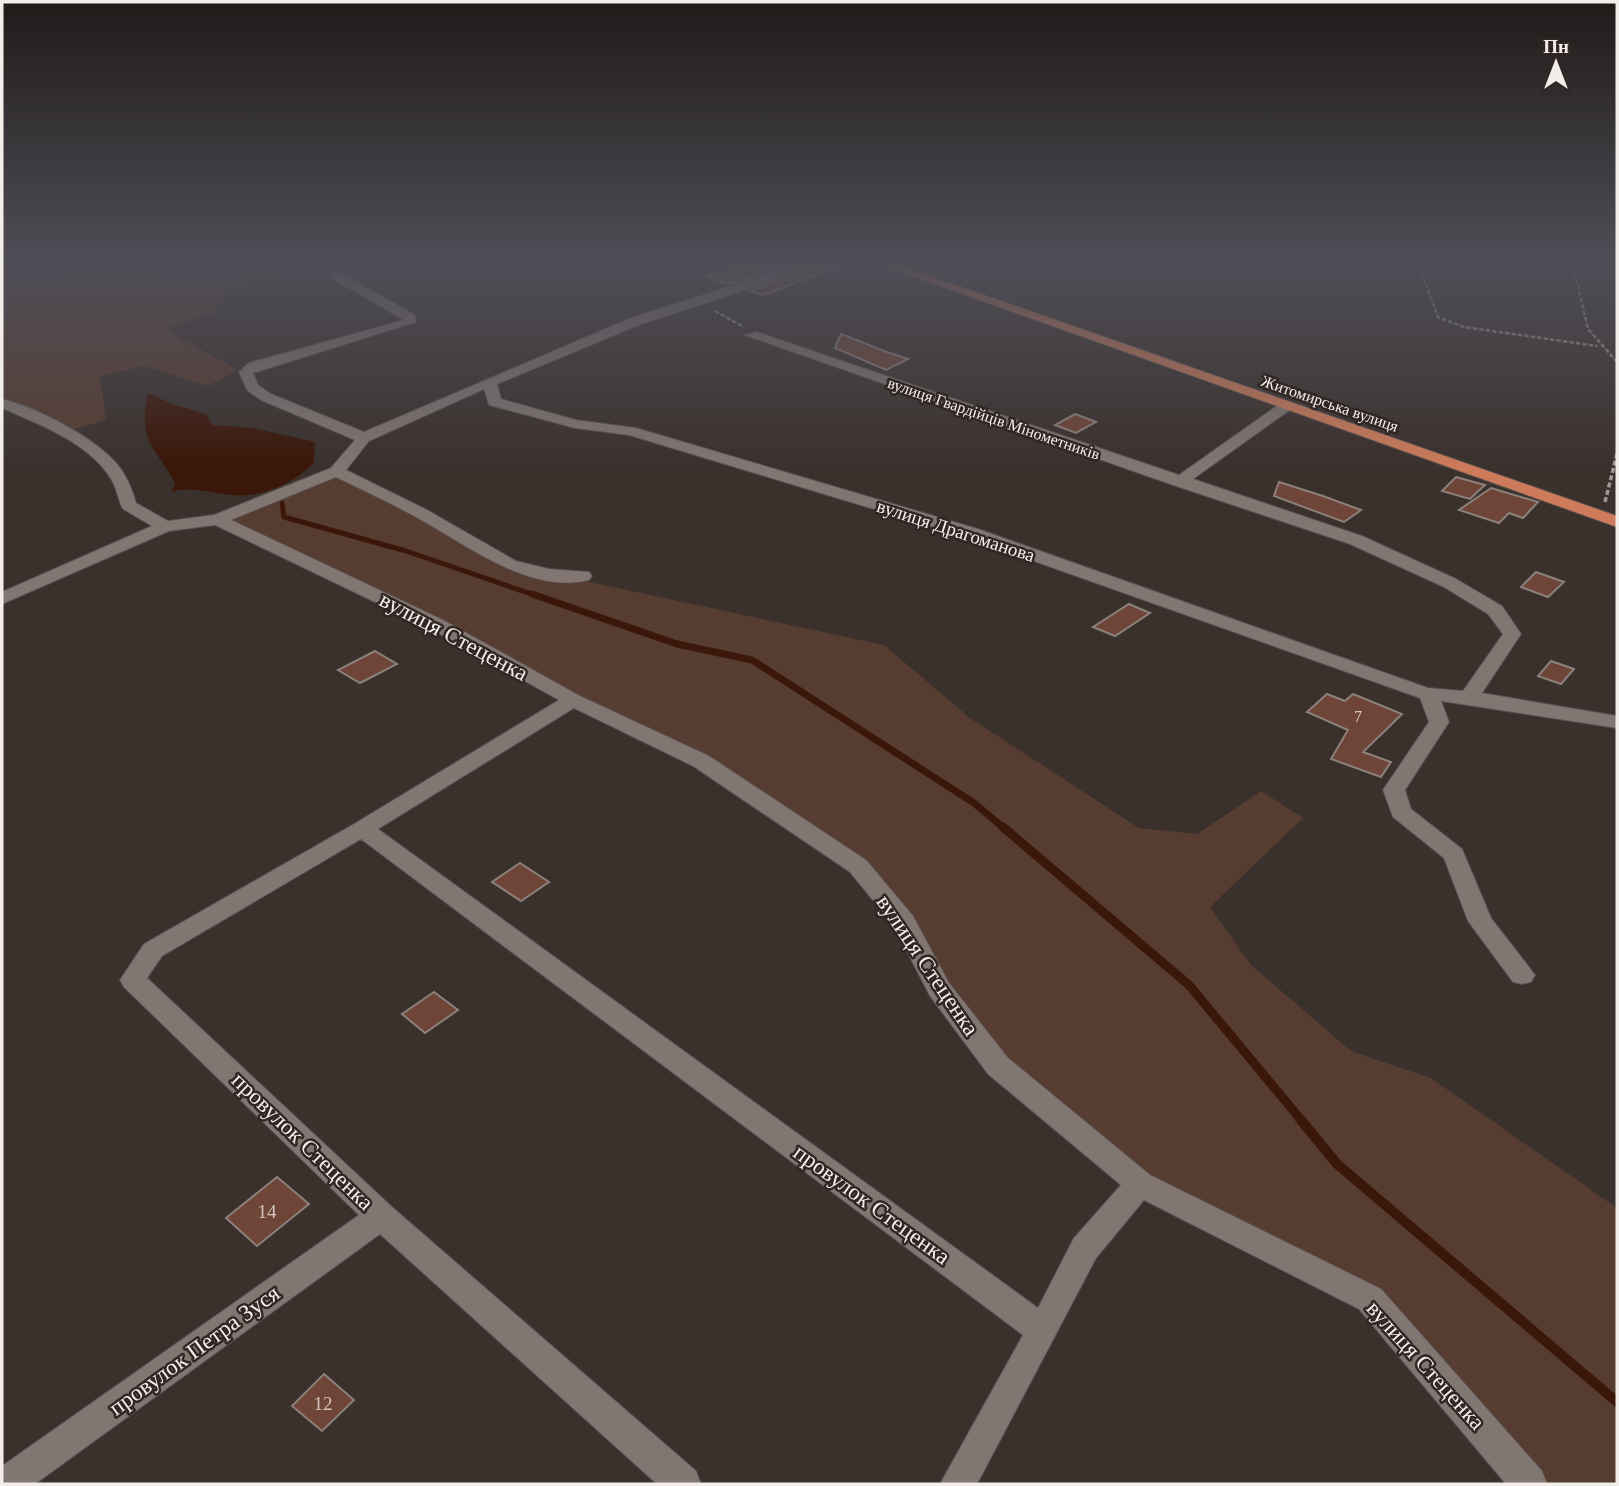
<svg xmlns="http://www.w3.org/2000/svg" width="1619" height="1486" viewBox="0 0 1619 1486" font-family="Georgia,serif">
  <rect width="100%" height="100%" fill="#3a312d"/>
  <g fill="#573c31">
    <polygon points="19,260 184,260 147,281 231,286 274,260 333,260 231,286 212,313 169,327 170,332 238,370 208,386 144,366 100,376 106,420 61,433 2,403 2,283 26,286 85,277"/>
    <polygon points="337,471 510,565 884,645 970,718 1139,828 1197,834 1261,791 1303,818 1210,907 1251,965 1351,1051 1431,1078 1617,1208 1617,1484 1529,1484 1370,1299 1140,1184 998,1066 858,866 701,761 217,520"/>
  </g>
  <path fill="#3b1709" d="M148 393 172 404 206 414 212 425 253 428 315 442 314 463C292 484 263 498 231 495 209 493 193 486 172 492L175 483C153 442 138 444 148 393Z"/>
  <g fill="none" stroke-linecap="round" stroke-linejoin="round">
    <polyline stroke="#3b1709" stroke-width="5" points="282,503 284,517 406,551 537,596"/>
    <polyline stroke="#3b1709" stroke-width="7" points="532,594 677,644 752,660 974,803 1005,829"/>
    <polyline stroke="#3b1709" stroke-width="9" points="1003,827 1189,985 1302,1121"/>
    <polyline stroke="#3b1709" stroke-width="10" points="1300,1119 1337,1164 1617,1402"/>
  </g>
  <g fill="#6e4536" stroke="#8b807c" stroke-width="2">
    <polygon points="754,260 785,260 758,275 728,284 706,277"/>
    <polygon points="808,260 852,262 763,295 750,291 768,285"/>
    <polygon points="841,334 884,351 908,359 886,370 835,348"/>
    <polygon points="1075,414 1096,422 1076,433 1055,425"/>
    <polygon points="1456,477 1485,485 1470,499 1442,491"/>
    <polygon points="1279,482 1323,496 1361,510 1344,522 1274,496"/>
    <polygon points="1491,488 1538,502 1523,518 1509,513 1499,523 1459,510"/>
    <polygon points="1536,572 1564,582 1548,597 1521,587"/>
    <polygon points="1129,604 1150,613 1115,636 1093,627"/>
    <polygon points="375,651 397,664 360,683 338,670"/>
    <polygon points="1551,661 1574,669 1561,684 1538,676"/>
    <polygon points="1327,694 1345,701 1353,694 1402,714 1363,752 1391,762 1381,777 1331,759 1348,730 1307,712"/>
    <polygon points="520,863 549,882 521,901 492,882"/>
    <polygon points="434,992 458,1010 425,1033 402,1014"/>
    <polygon points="277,1177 309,1204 257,1246 226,1218"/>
    <polygon points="324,1374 354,1400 322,1431 292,1406"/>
  </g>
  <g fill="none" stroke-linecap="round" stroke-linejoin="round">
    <defs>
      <path id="minor" d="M791 260H806L767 283 641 324 497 384 501 399 576 420 636 428 978 529 1428 688 1463 691 1503 634 1488 614 1444 587 1350 544 1173 485 745 335 757 332 1179 475 1281 403H1291V409L1193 479 1362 536 1456 579 1502 606 1521 634 1482 693 1617 716V728L1441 701 1449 722 1405 790 1411 809 1462 849 1491 918 1535 975 1531 982 1522 984 1513 982 1468 921 1444 858 1393 817 1383 790 1429 722 1420 698 966 537 629 435 575 428 489 405 484 389 369 441 346 470 427 510 516 561 549 569 589 572 592 576 589 580C528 595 465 543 414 516 389 502 362 490 336 477L231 520 445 621 580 696 709 756 866 860 913 916 949 983 1008 1058 1150 1175 1381 1289 1542 1471 1547 1484H1506L1359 1309 1144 1200 1096 1258 977 1484H940L1023 1335 361 839 162 956 147 978 392 1207 696 1471 701 1484H657L380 1234 35 1484H2V1466L359 1215 124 987 120 980 144 944 354 824 559 700 431 629 215 525 169 531 2 604V592L152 526 123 509C118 500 117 488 111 479 90 443 38 424 2 408V399C36 407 94 437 117 464 127 476 132 489 136 503L168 521 214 515 331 468 355 440 261 400 247 390 239 372 249 363 404 320 333 279V273H341L415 315 416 322 253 373 258 385 271 394 364 432 631 318 759 277ZM574 708 693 766 850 872 894 926 930 996 988 1074 1121 1185 1074 1238 1038 1308 378 829Z"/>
      <polygon id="major" points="867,260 884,260 1617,516 1617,527"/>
    </defs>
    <use href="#minor" stroke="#58504d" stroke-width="2"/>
    <use href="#major" stroke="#58504d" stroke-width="2"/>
    <g stroke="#9f9894" stroke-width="2.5" stroke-dasharray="4.5 2" stroke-linecap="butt">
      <polyline points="1417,260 1438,317 1464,327 1597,346"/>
      <polyline points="1572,260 1588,329 1617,362"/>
      <polyline points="715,311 744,327"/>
    </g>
    <polyline stroke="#9f9894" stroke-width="3.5" stroke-dasharray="5 2.5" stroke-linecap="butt" points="1605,502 1617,454"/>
    <use href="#minor" fill="#817672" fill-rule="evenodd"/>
    <use href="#major" fill="#cd7b5a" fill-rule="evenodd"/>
  </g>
  <linearGradient id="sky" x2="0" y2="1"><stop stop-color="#201b19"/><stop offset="0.56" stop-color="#4f4e57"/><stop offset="1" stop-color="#4f4e57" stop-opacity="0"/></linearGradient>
  <rect width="1619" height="468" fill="url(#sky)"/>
  <g text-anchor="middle" stroke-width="5" stroke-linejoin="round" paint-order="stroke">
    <g font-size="16" fill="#f4eeeb" stroke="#302723">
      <text transform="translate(1330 403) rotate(19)" y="6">Житомирська вулиця</text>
      <text transform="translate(994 418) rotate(19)" y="6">вулиця Гвардійців Мінометників</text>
    </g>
    <g font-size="16" fill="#d2c4be">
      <text x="1358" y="722">7</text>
    </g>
    <g font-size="19" fill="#f4eeeb" stroke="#302723">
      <text transform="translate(956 530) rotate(18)" y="7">вулиця Драгоманова</text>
    </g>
    <g font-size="19" fill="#d2c4be">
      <text x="267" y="1218">14</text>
      <text x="323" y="1410">12</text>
    </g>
    <g font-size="23" fill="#f4eeeb" stroke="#302723">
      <text transform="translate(454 636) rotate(28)" y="8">вулиця Стеценка</text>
      <text transform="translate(928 965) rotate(56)" y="8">вулиця Стеценка</text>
      <text transform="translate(303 1141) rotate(44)" y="8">провулок Стеценка</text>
      <text transform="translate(872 1204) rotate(36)" y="8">провулок Стеценка</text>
      <text transform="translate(194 1350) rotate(-36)" y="8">провулок Петра Зуся</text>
      <text transform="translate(1426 1365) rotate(48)" y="8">вулиця Стеценка</text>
    </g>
  </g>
  <rect width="1619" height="1486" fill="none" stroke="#f4eeeb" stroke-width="7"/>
  <g transform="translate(1556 63)" stroke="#302723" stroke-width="5" paint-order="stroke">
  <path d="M0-5L12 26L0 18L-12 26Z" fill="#f4eeeb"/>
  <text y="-10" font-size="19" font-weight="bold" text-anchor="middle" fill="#f4eeeb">Пн</text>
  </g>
</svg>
